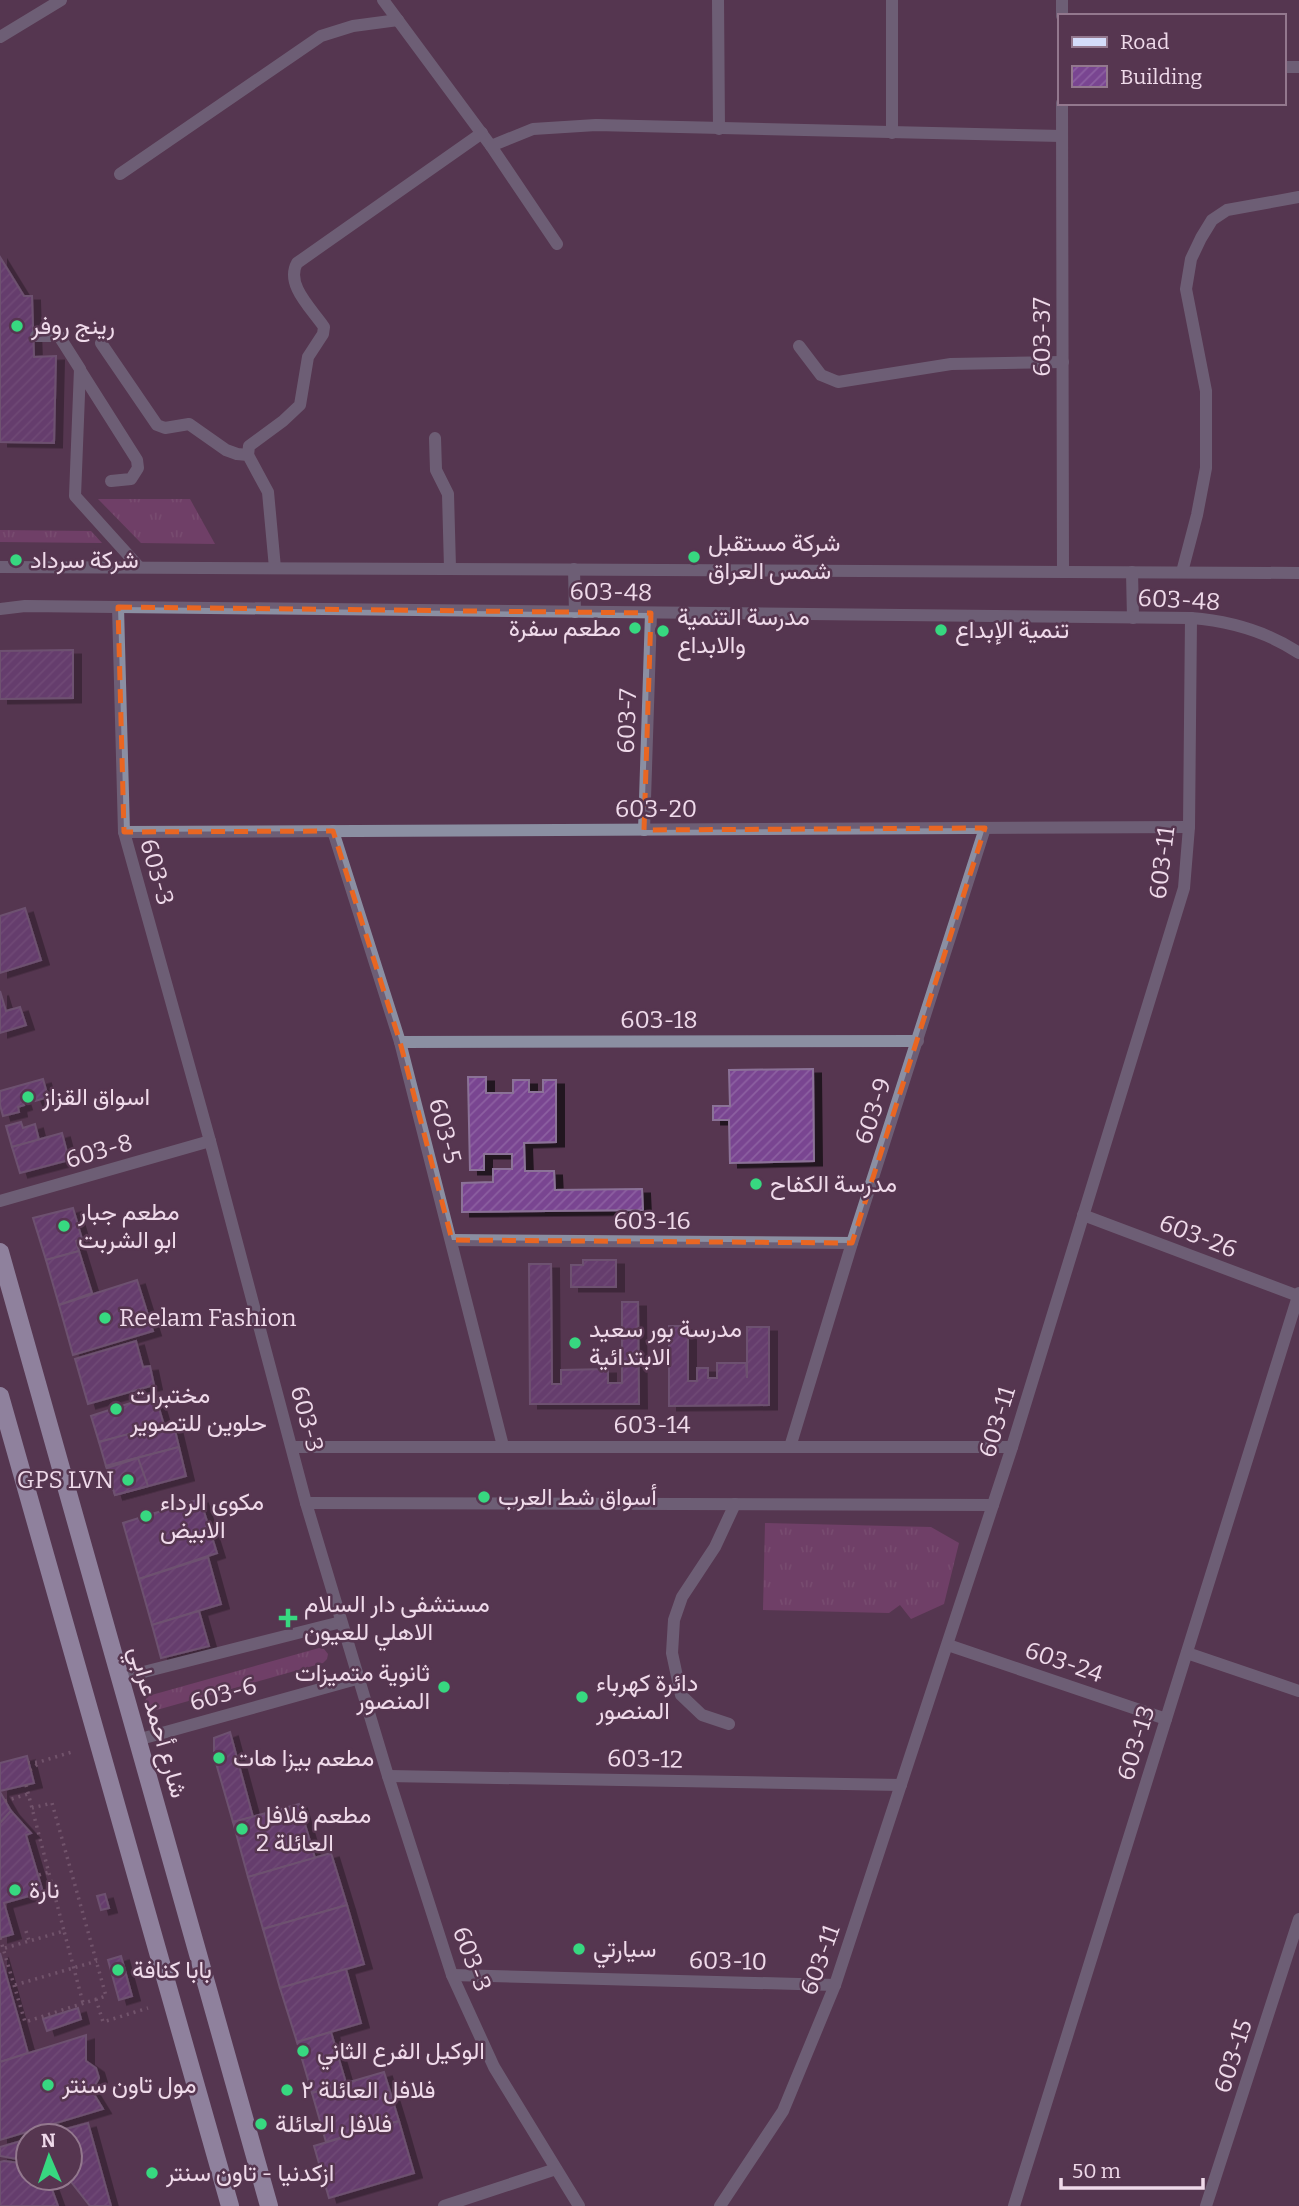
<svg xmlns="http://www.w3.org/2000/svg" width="1299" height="2206" viewBox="0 0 1299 2206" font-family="Bitter,Vazirmatn,serif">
  <defs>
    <pattern id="grass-tufts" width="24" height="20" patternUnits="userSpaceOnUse" patternTransform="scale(1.75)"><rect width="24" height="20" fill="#8f4a83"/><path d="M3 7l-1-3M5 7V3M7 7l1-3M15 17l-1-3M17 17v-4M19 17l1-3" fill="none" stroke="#9f6495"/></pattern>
    <pattern id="building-hatch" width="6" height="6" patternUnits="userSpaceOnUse" patternTransform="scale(1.75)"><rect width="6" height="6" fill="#794591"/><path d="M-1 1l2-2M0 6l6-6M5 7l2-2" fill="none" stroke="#8c5fa1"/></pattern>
    <filter id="shadow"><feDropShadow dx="8" dy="4.5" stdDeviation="0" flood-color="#0009"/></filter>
  </defs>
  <rect width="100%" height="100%" fill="#563650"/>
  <g fill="url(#grass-tufts)">
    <polygon points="98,499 190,499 215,544 141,543"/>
    <polygon points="0,530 91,531 102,543 0,542"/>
    <polygon points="765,1523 931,1527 959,1543 944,1604 911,1619 900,1605 889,1613 763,1610"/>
    <polygon points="319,1648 324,1649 328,1654 327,1659 323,1663 153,1711 145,1709 143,1704 148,1696"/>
  </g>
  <g fill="url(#building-hatch)" stroke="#8b7297" stroke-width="2" filter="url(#shadow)">
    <polygon points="0,257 24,296 32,296 34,357 56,356 54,443 0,442"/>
    <polygon points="73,650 73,698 0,699 0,651"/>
    <polygon points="25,908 41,960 0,973 0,916"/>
    <polygon points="0,991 6,1011 20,1007 26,1025 0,1033"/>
    <polygon points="813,1069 814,1161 730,1163 729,1120 713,1120 713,1106 730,1106 729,1070"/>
    <polygon points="468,1077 486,1077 486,1093 513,1093 513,1080 529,1080 529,1092 543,1092 543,1080 556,1080 556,1142 524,1143 525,1171 554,1171 555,1190 642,1189 643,1210 462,1212 462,1183 493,1182 493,1169 512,1169 512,1154 484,1154 484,1170 470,1170"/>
    <polygon points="43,1079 48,1097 35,1101 32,1093 21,1096 24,1105 18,1107 19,1112 3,1116 0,1105 0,1091"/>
    <polygon points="21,1122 23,1128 35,1124 39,1140 12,1147 6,1126"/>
    <polygon points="62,1133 69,1160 20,1173 12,1147"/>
    <polygon points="73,1208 82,1239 76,1241 79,1251 46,1260 33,1218"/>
    <polygon points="79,1251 92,1293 59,1305 46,1260"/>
    <polygon points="583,1260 616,1260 616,1287 571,1287 571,1265 583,1265"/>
    <polygon points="529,1264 551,1264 552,1384 561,1384 561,1370 608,1369 608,1383 622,1383 622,1302 638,1302 639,1404 530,1404"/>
    <polygon points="137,1280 153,1331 73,1355 59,1305"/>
    <polygon points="669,1326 688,1326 688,1381 697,1381 697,1368 708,1368 708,1378 717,1378 717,1363 746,1363 747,1378 747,1327 769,1327 769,1405 669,1406"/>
    <polygon points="136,1341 143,1367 150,1366 154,1385 88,1404 75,1359"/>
    <polygon points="155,1395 164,1425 99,1442 91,1416"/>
    <polygon points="173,1422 179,1447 106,1466 99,1442"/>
    <polygon points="179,1447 186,1476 115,1495 106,1466"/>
    <polygon points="138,1458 148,1486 115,1495 107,1468"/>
    <polygon points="200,1499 217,1553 139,1579 123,1523"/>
    <polygon points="208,1557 221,1604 152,1625 139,1579"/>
    <polygon points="199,1611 209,1646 161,1658 152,1625"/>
    <polygon points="230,1732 253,1817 233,1822 214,1756 214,1738"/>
    <polygon points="27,1756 34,1783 0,1791 0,1763"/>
    <polygon points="0,1792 11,1811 0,1823"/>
    <polygon points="299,1804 315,1858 248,1877 233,1822"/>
    <polygon points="11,1811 31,1833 26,1835 43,1892 4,1903 13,1934 0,1938 0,1823"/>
    <polygon points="331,1853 347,1905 263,1929 248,1877"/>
    <polygon points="105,1894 109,1908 101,1910 97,1896"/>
    <polygon points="347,1905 364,1964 280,1988 263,1929"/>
    <polygon points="0,1953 28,2053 0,2062"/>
    <polygon points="121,1956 132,1996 119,2000 108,1960"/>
    <polygon points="346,1969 361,2023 297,2042 280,1988"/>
    <polygon points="78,2008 81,2019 47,2031 43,2019"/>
    <polygon points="331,2032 346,2083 312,2093 297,2042"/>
    <polygon points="86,2035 86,2061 96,2068 99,2078 92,2091 103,2109 0,2140 0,2062"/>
    <polygon points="384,2072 399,2121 326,2142 312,2093"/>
    <polygon points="399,2121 414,2173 329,2198 314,2146"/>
    <polygon points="88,2123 111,2206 90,2206 68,2178 70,2136 40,2136"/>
    <polygon points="28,2139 28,2161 0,2156 0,2147"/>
    <polygon points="4,2161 20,2163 28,2167 28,2178 44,2178 50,2184 58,2206 0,2206 0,2162"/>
  </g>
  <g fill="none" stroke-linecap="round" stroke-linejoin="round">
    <g stroke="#92768c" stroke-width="3.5" stroke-dasharray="2 5" stroke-linecap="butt">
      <polyline points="28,1763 39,1762 75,1751"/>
      <polyline points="30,1770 38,1764"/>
      <polyline points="26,1785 64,1931"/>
      <polyline points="5,1801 28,1794"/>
      <polyline points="39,1875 49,1872"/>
      <polyline points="26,1931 29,1941"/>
      <polyline points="0,1938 25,2022 106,1996 52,1803 32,1808"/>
      <polyline points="5,1948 64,1931 83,2003"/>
      <polyline points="15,1985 97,1961"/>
      <polyline points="96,1999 103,2022 148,2008"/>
    </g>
    <g stroke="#8b8fa2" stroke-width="12">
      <polyline points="383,0 491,146 557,244"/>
      <polyline points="718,0 719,129"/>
      <polyline points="892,0 892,133"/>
      <polyline points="1062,0 1062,16"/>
      <polyline points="0,37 61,0"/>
      <polyline points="1283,67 1299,67"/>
      <polyline points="1062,103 1063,571"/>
      <polyline points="491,146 533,129 596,125 1062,136"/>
      <polyline points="120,174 321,36 353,26 398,20"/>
      <polyline points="36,336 59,336 80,369 75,496 139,567"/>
      <polyline points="101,343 157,425 165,428 189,424 226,450 237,454 248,455 268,492 275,568"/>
      <polyline points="799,346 821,375 838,382 951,364 1063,362"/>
      <polyline points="80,370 137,460 138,468 131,479 111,481"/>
      <polyline points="435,438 436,470 448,494 450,568"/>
      <path d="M248 455 249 446 283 421 300 405 308 357 323 334 324 327C312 309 285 285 297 263L482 133"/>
      <polyline points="0,567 1299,573"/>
      <polyline points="574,569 575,612"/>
      <polyline points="1132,572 1133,618"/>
      <polyline points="1182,572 1197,515 1206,468 1206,391 1186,289 1191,259 1201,238 1212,220 1227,210 1299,197"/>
      <polyline points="118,607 124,832 210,1141 306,1503 388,1776 452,1975 494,2067 579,2206"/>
      <path d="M0 609 25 606 1191 618C1230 621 1266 631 1299 653"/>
      <polyline points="644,830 651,613"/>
      <polyline points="333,831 400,1042 503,1446"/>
      <polyline points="124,832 1189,827"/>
      <polyline points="400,1042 918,1041"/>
      <polyline points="0,1201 210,1141"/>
      <polyline points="1083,1215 1298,1296"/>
      <polyline points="452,1240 852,1243"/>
      <polyline points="293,1447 1012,1447"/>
      <polyline points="790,1447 852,1243 985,828"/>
      <polyline points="306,1503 993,1505"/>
      <polyline points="948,1645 1166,1719"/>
      <polyline points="1187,1653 1299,1691"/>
      <polyline points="120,1678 341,1622"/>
      <polyline points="729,1724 702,1715 681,1695 672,1653 674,1620 682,1597 715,1547 735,1504"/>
      <polyline points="137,1740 360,1678"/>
      <polyline points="388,1776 901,1785"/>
      <polyline points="452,1975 835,1985"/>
      <polyline points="444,2206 556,2169"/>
      <polyline points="720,2206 783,2111 835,1985 1012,1447 1184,888 1189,827 1191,618"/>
      <polyline points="1014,2206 1299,1293"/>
      <polyline points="1206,2206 1299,1919"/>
    </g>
    <g stroke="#d4dcfa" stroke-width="18">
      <polyline points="0,1252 269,2206"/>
      <polyline points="0,1396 230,2206"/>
    </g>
  </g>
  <path d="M0 0H1299V2206H0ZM118 607 651 613 644 830 985 828 852 1243 452 1240 400 1042 333 831 124 832Z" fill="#563650" fill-opacity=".55" fill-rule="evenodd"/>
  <path fill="none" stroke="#e96622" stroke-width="5" stroke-dasharray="14 9" stroke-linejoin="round" d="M118 607 651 613 644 830 985 828 852 1243 452 1240 400 1042 333 831 124 832Z"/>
  <g fill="#37d880" stroke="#563650" stroke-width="2.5">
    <circle cx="17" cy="326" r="7"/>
    <circle cx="694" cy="557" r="7"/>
    <circle cx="16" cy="560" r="7"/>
    <circle cx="635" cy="628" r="7"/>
    <circle cx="941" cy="630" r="7"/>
    <circle cx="663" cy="631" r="7"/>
    <circle cx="28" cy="1097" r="7"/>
    <circle cx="756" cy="1184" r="7"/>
    <circle cx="64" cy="1226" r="7"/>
    <circle cx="105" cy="1318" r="7"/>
    <circle cx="575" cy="1343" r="7"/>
    <circle cx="116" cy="1409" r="7"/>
    <circle cx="128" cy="1480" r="7"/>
    <circle cx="484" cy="1497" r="7"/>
    <circle cx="146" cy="1516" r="7"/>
    <path d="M284.5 1607.5h7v7h7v7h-7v7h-7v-7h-7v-7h7z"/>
    <circle cx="444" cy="1687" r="7"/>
    <circle cx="582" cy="1697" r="7"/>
    <circle cx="219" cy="1758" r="7"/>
    <circle cx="242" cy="1829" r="7"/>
    <circle cx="15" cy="1890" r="7"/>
    <circle cx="579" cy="1949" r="7"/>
    <circle cx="118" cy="1970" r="7"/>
    <circle cx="303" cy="2051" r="7"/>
    <circle cx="48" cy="2085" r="7"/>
    <circle cx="287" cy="2090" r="7"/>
    <circle cx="261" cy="2124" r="7"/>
    <circle cx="152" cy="2173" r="7"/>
  </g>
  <g text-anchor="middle" stroke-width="5" stroke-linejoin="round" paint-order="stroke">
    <g font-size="24" fill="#efdaea" stroke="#563650" text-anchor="start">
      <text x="31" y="334">رينج روفر</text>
      <text x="708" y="551">شركة مستقبل<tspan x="708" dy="28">شمس العراق</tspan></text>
      <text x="30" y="568">شركة سرداد</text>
      <text x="677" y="625">مدرسة التنمية<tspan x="677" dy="28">والابداع</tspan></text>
      <text x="621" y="636" text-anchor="end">مطعم سفرة</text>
      <text x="955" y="638">تنمية الإبداع</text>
      <text x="42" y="1105">اسواق القزاز</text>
      <text x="770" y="1192">مدرسة الكفاح</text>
      <text x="78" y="1220">مطعم جبار<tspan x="78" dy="28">ابو الشربت</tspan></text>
      <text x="119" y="1326">Reelam Fashion</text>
      <text x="589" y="1337">مدرسة بور سعيد<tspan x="589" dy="28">الابتدائية</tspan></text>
      <text x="130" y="1403">مختبرات<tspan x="130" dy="28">حلوين للتصوير</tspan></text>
      <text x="114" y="1488" text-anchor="end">GPS LVN</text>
      <text x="498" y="1505">أسواق شط العرب</text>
      <text x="160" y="1510">مكوى الرداء<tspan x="160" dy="28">الابيض</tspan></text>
      <text x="304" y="1612">مستشفى دار السلام<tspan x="304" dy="28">الاهلي للعيون</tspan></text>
      <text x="430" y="1681" text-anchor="end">ثانوية متميزات<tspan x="430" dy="28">المنصور</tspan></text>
      <text x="596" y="1691">دائرة كهرباء<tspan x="596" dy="28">المنصور</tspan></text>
      <text x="233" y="1766">مطعم بيزا هات</text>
      <text x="256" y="1823">مطعم فلافل<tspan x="256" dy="28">العائلة 2</tspan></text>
      <text x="29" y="1898">نارة</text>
      <text x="593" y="1957">سيارتي</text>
      <text x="132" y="1978">بابا كنافة</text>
      <text x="317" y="2059">الوكيل الفرع الثاني</text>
      <text x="62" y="2093">مول تاون سنتر</text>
      <text x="301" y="2098">فلافل العائلة ٢</text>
      <text x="275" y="2132">فلافل العائلة</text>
      <text x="166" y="2181">ازكدنيا - تاون سنتر</text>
    </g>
    <g font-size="24" fill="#efdaea" stroke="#563650">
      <text transform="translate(1042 337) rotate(-90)" y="8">603-37</text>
      <text transform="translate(611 592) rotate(1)" y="8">603-48</text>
      <text transform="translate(1179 600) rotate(3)" y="8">603-48</text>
      <text transform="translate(627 721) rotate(-88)" y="8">603-7</text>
      <text x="656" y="817">603-20</text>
      <text transform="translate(1162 863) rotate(-83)" y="8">603-11</text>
      <text transform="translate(157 872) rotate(74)" y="8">603-3</text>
      <text x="659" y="1028">603-18</text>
      <text transform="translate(873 1111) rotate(-72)" y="8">603-9</text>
      <text transform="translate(445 1131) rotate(75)" y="8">603-5</text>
      <text transform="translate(99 1151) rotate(-16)" y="8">603-8</text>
      <text x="652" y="1229">603-16</text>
      <text transform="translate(1198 1236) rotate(21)" y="8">603-26</text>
      <text transform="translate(307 1419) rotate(75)" y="8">603-3</text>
      <text transform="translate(997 1422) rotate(-73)" y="8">603-11</text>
      <text x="652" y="1433">603-14</text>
      <text transform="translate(1064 1662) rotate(19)" y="8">603-24</text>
      <text transform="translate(223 1694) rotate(-16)" y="8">603-6</text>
      <text transform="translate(158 1722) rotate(74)" y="8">شارع أحمد عرابي</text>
      <text transform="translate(1136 1743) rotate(-73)" y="8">603-13</text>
      <text transform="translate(645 1759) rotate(1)" y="8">603-12</text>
      <text transform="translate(472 1959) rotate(69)" y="8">603-3</text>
      <text transform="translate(820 1960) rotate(-70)" y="8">603-11</text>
      <text transform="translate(728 1961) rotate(1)" y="8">603-10</text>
      <text transform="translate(1233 2056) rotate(-72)" y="8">603-15</text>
    </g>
  </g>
  <rect x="1058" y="14" width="228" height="91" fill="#563650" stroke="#93788e" stroke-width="2"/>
  <rect x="1072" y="37" width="35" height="10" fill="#d4dcfa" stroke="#93788e" stroke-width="2"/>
  <text x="1120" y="49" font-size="21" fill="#efdaea">Road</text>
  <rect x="1072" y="66" width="35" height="21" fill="url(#building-hatch)" stroke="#93788e" stroke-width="2"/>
  <text x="1120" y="84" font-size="21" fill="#efdaea">Building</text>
  <g transform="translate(49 2157) rotate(358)"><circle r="33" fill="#563650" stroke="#93788e" stroke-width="2"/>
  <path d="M0-5L12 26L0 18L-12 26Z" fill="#37d880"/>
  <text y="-10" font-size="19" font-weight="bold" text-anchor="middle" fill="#efdaea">N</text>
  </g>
  <path d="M1061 2178v10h142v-10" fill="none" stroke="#efdaea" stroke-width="3.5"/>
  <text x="1072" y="2178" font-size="21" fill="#efdaea" stroke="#563650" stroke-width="5" paint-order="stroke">50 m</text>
</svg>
